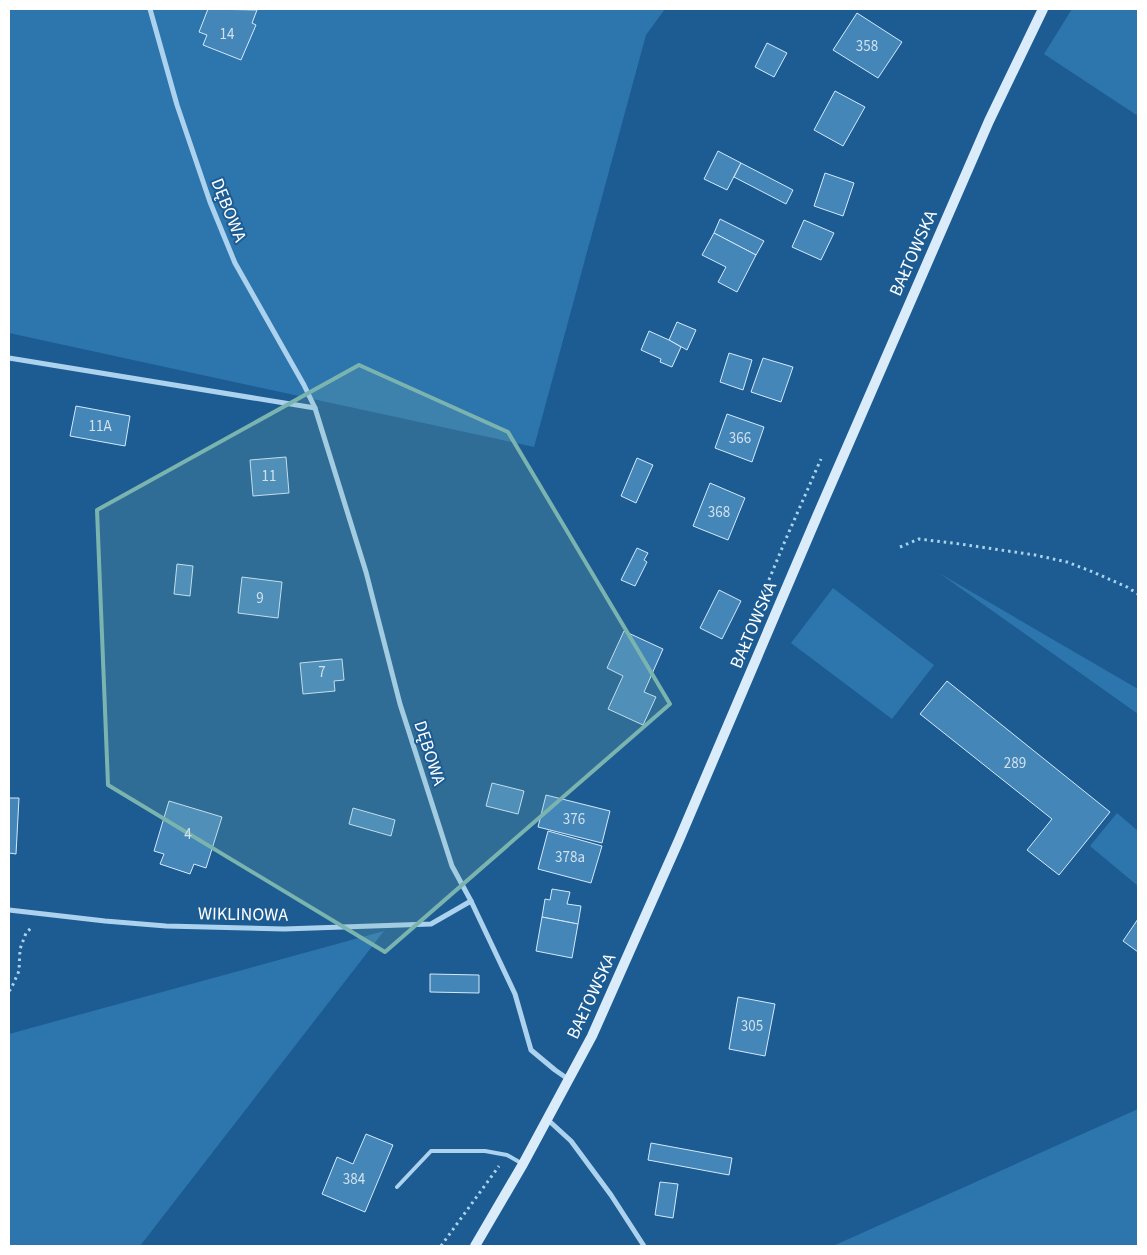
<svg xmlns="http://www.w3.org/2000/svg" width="1147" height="1255" viewBox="0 0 1147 1255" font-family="'Source Sans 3',sans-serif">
  <rect width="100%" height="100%" fill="#1c5c92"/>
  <g fill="#2d75ad">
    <polygon points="9,9 665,9 646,35 534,447 9,333"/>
    <polygon points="1072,9 1138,9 1138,116 1044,54"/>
    <polygon points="939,573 1138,689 1138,714"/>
    <polygon points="833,588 934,665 892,719 791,643"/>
    <polygon points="1117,813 1138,831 1138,886 1090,846"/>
    <polygon points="384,931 140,1246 9,1246 9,1034"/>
    <polygon points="1138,1109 1138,1246 833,1246"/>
  </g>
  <g fill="#4586b9" stroke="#d3e9fa">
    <polygon points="208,9 257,10 252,23 256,25 241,60 203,45 207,35 199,32"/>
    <polygon points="857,13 902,42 878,78 833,50"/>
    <polygon points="767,43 787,53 774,77 755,67"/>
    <polygon points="835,91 865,107 843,146 814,130"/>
    <polygon points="718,151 741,163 727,190 704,179"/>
    <polygon points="741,163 793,190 786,204 734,177"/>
    <polygon points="825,173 854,183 843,216 814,206"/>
    <polygon points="720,219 764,241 756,255 714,233"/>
    <polygon points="804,220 834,233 821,260 792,247"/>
    <polygon points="714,233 756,255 737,292 718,282 726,267 702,255"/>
    <polygon points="677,322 696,330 687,350 669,340"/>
    <polygon points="649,331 669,340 681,347 672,367 660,362 661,359 641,350"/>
    <polygon points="729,353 752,360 743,390 720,382"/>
    <polygon points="763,358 793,367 781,402 751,392"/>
    <polygon points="76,406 130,416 125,446 70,436"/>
    <polygon points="727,414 764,427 752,462 715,448"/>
    <polygon points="286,457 289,493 253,496 250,460"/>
    <polygon points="637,458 653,465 636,503 621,496"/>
    <polygon points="710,483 745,498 728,540 693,526"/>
    <polygon points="637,548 648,553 644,560 647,562 635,586 621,580"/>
    <polygon points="177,564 193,566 190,596 174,594"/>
    <polygon points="242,577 282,582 278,618 238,613"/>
    <polygon points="719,590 741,601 722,639 700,628"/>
    <polygon points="624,631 663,649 644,692 656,697 643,725 608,709 623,676 607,668"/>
    <polygon points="342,659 344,680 334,681 335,691 303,694 300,663"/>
    <polygon points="947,681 1110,812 1059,875 1027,850 1052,819 920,714"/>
    <polygon points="492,783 524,791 518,814 486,806"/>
    <polygon points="546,795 610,811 602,843 538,827"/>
    <polygon points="9,798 19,798 16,854 9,853"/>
    <polygon points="169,801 222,817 206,868 194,864 190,874 160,864 164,854 154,851"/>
    <polygon points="353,808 395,820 391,836 349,824"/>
    <polygon points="548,831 602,846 591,883 538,869"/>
    <polygon points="552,889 570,892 567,904 581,906 578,924 542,917 545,899 550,900"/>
    <polygon points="542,917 578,924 572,958 536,951"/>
    <polygon points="1138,919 1138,952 1123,941"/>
    <polygon points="430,974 479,975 479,993 430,992"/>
    <polygon points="738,997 775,1004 765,1056 729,1049"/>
    <polygon points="366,1134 393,1145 365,1212 322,1194 337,1157 353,1164"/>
    <polygon points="651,1143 732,1158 729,1175 648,1160"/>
    <polygon points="660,1182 678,1184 673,1218 655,1215"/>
  </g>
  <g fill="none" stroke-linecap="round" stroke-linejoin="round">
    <g stroke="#add2ee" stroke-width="3" stroke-dasharray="2.5 4" stroke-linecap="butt">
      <polyline points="900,547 919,539 953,543 1035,555 1067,562 1093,572 1127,587 1138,594"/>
      <polyline points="754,616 785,541 821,459"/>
      <polyline points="9,991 11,989 19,971 20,949 26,933 33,926"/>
      <polyline points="441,1246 499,1166"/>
    </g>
    <polyline stroke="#add2ee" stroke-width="4" points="397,1187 431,1151 485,1151 507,1155 521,1163"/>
    <g stroke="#add2ee" stroke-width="5">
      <polyline points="150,9 177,105 210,202 235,263 304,385 315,408 366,572 400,704 452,866 471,901 515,994 531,1050 555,1070 568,1079"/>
      <polyline points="9,358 315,408"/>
      <polyline points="9,910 105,921 166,926 284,929 431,924 471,901"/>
      <polyline points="547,1119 571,1141 611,1195 644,1246"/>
    </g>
    <polyline stroke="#daebfa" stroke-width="10" points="475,1246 523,1164 592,1036 679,840 818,514 989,121 1043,9"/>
  </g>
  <path fill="#7bb4af" fill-opacity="0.2" stroke="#7bb4af" stroke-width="4" stroke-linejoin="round" d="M359 365 508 432 670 704 385 952 108 785 97 510Z"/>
  <g text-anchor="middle" stroke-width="4" stroke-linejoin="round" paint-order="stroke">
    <g font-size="15" fill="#d0e1ee">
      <text x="227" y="39">14</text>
      <text x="867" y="51">358</text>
      <text x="100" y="431">11A</text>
      <text x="740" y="443">366</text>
      <text x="269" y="481">11</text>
      <text x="719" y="517">368</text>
      <text x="260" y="603">9</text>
      <text x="322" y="677">7</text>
      <text x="1015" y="768">289</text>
      <text x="574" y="824">376</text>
      <text x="188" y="839">4</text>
      <text x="570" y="862">378a</text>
      <text x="752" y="1031">305</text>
      <text x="354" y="1184">384</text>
    </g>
    <g font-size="18" fill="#fff" stroke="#1c5c92">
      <text transform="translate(229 210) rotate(68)" y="6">DĘBOWA</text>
      <text transform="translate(913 253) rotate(-66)" y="6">BAŁTOWSKA</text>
      <text transform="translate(753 625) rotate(-67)" y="6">BAŁTOWSKA</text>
      <text transform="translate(430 753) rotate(72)" y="6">DĘBOWA</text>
      <text transform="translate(243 914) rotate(1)" y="6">WIKLINOWA</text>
      <text transform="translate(591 996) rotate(-65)" y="6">BAŁTOWSKA</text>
    </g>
  </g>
  <rect width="1147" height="1255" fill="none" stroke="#ffffff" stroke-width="20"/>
</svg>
